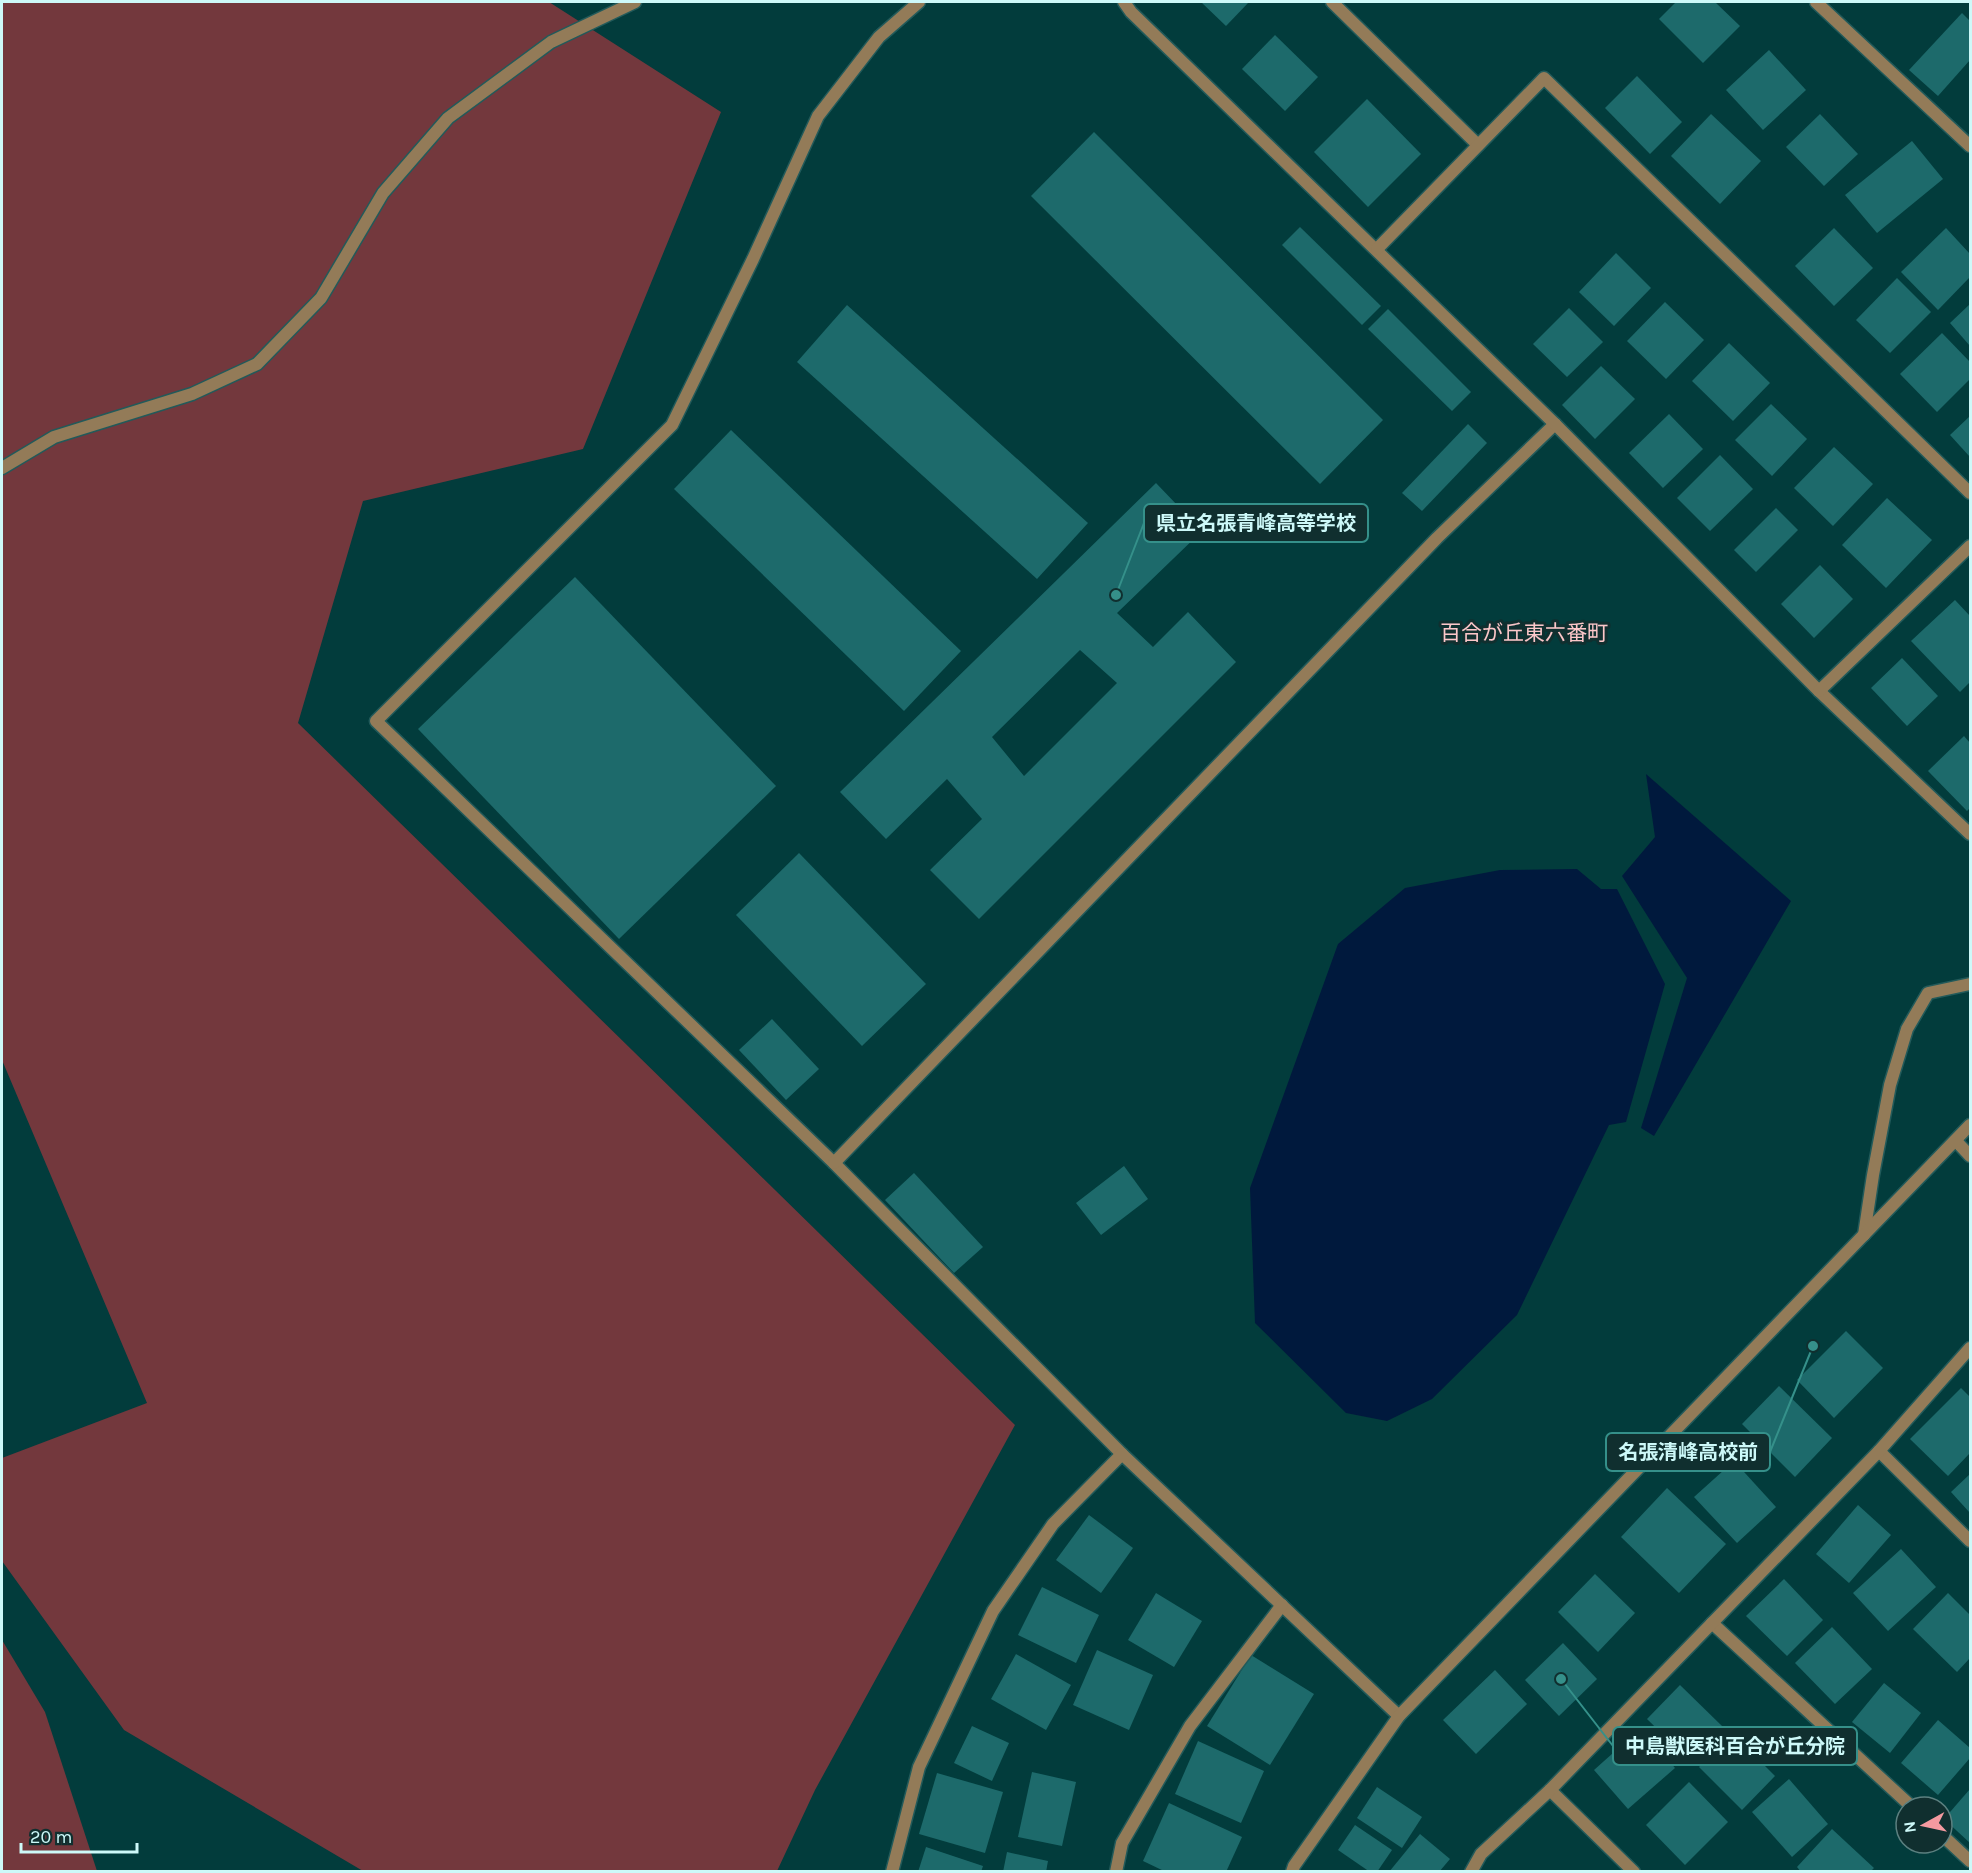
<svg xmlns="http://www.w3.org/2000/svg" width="1972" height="1873" viewBox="0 0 1972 1873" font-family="Karla,'Noto Sans JP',sans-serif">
  <rect width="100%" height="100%" fill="#023c3c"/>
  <g fill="#73383d">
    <polygon points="2,2 549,2 721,112 583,449 363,501 298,723 1015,1425 815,1790 777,1871 363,1871 124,1730 2,1561 2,1458 147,1403 2,1060"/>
    <polygon points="2,1640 45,1712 97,1871 2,1871"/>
  </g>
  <g fill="#00193d">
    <polygon points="1646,774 1791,901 1654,1136 1641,1128 1687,978 1622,876 1655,837"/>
    <polygon points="1577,869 1601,889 1617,889 1665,984 1626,1122 1609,1125 1517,1315 1432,1399 1387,1421 1346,1413 1255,1323 1250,1188 1338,944 1405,888 1500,870"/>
  </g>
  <g fill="#1d6a6b" fill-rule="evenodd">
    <polygon points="1201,2 1249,2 1226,26"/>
    <polygon points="1676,2 1715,2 1740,26 1703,63 1659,19"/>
    <polygon points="1962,13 1970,21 1970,60 1938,96 1909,70"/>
    <polygon points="1275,35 1318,77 1285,111 1242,69"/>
    <polygon points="1769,50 1806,90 1763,130 1726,90"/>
    <polygon points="1637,76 1682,122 1650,154 1605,108"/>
    <polygon points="1367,99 1421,154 1368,207 1314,152"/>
    <polygon points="1711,114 1761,161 1720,204 1671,156"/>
    <polygon points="1820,114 1858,154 1824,186 1786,147"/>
    <polygon points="1094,132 1383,420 1320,484 1031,196"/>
    <polygon points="1912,141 1943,179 1877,233 1845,195"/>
    <polygon points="1300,227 1381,306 1362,325 1282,245"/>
    <polygon points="1834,228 1873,268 1834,306 1795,266"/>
    <polygon points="1946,228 1970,254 1970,277 1938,310 1901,272"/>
    <polygon points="1616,253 1651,288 1614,326 1579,292"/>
    <polygon points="1897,278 1931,312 1890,353 1856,320"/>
    <polygon points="1665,302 1704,340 1666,379 1627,341"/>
    <polygon points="1970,304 1970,346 1950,323"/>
    <polygon points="847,305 1088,523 1037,579 797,362"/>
    <polygon points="1569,308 1603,342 1567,377 1533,344"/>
    <polygon points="1388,309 1471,392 1452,411 1368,329"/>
    <polygon points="1942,333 1970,362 1970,379 1937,412 1900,374"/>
    <polygon points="1729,343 1770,383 1733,421 1692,381"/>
    <polygon points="1601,366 1635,399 1595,439 1562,405"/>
    <polygon points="1771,404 1807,439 1772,476 1735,440"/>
    <polygon points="1669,414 1703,449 1663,488 1629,453"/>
    <polygon points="1970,416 1970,457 1950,435"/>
    <polygon points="1468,424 1487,443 1422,511 1402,493"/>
    <polygon points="731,430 961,651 904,711 674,489"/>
    <polygon points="1834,447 1873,484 1833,526 1794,488"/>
    <polygon points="1720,455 1753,489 1710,531 1677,498"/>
    <path d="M1156 483 1202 531 1117 613 1153 647 1188 612 1236 662 979 919 930 870 982 819 947 779 886 839 840 792ZM1080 650 1117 683 1024 776 992 737Z"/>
    <polygon points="1887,498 1932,540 1886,588 1842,545"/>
    <polygon points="1776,508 1798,530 1756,572 1734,550"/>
    <polygon points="1820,565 1853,599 1814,638 1781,604"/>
    <polygon points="575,577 776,786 619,939 418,729"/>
    <polygon points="1955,600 1970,616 1970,682 1960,692 1911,641"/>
    <polygon points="1902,658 1938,696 1907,726 1871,688"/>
    <polygon points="1964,736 1970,743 1970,808 1967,811 1928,771"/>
    <polygon points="799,853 926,984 862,1046 736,915"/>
    <polygon points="772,1019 819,1069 786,1100 739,1050"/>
    <polygon points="1124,1166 1148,1199 1101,1235 1076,1203"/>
    <polygon points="914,1173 983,1247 954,1273 885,1200"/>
    <polygon points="1846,1331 1883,1368 1834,1418 1797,1380"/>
    <polygon points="1779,1386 1832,1438 1795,1477 1742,1424"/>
    <polygon points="1961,1388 1970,1397 1970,1453 1948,1476 1910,1439"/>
    <polygon points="1734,1461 1776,1507 1737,1543 1694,1497"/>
    <polygon points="1970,1474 1970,1513 1951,1492"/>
    <polygon points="1667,1488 1726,1544 1679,1593 1621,1537"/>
    <polygon points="1858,1505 1891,1535 1849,1583 1816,1554"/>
    <polygon points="1089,1515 1133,1548 1101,1593 1056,1560"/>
    <polygon points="1901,1549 1936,1587 1888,1631 1853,1593"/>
    <polygon points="1595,1574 1635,1613 1598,1652 1558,1612"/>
    <polygon points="1784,1579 1823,1620 1787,1656 1746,1616"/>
    <polygon points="1042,1587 1099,1615 1076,1663 1018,1635"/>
    <polygon points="1156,1593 1202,1621 1174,1667 1128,1640"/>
    <polygon points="1948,1593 1970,1615 1970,1658 1957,1672 1913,1629"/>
    <polygon points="1832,1627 1872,1669 1835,1704 1795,1663"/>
    <polygon points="1563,1643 1597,1679 1559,1716 1525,1680"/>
    <polygon points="1097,1650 1153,1675 1129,1730 1073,1705"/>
    <polygon points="1016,1654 1071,1685 1046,1730 991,1699"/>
    <polygon points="1251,1655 1314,1694 1270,1765 1207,1726"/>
    <polygon points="1495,1670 1527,1704 1476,1754 1443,1720"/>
    <polygon points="1884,1683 1921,1713 1890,1753 1852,1722"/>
    <polygon points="1680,1685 1722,1726 1689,1760 1647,1719"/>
    <polygon points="1938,1720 1970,1748 1970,1758 1938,1795 1901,1763"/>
    <polygon points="972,1726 1009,1743 992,1781 954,1763"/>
    <polygon points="1641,1728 1675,1768 1628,1809 1594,1770"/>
    <polygon points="1732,1733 1775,1776 1742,1810 1699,1767"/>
    <polygon points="1198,1741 1264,1771 1241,1823 1175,1794"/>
    <polygon points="1032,1772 1076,1782 1062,1846 1018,1837"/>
    <polygon points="937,1773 1003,1792 985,1853 919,1834"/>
    <polygon points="1789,1779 1828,1824 1792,1857 1752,1812"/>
    <polygon points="1689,1782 1728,1822 1685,1865 1646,1825"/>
    <polygon points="1377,1787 1422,1817 1402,1848 1357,1818"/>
    <polygon points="1970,1789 1970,1843 1944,1819"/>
    <polygon points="1169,1803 1242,1837 1226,1872 1166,1872 1143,1861"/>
    <polygon points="1355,1825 1392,1850 1377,1872 1370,1872 1338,1850"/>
    <polygon points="1832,1829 1874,1868 1870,1872 1801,1872 1797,1867"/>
    <polygon points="1420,1834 1450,1859 1439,1872 1389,1872"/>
    <polygon points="926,1847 983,1866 981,1872 918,1872"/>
    <polygon points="1007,1852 1048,1861 1046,1872 1003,1872"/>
  </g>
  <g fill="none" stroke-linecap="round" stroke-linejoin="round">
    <defs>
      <g id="service">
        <polyline points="919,2 879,37 818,116 753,259 672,425 376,721 834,1163 1122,1454"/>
        <polyline points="834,1163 1437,538 1555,424"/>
      </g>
      <g id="minor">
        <polyline points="1124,2 1131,12 1555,424 1819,691 1970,834"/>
        <polyline points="1332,2 1478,145"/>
        <polyline points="1816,2 1970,146"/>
        <polyline points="1377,249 1544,78 1970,493"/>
        <polyline points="2,468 54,437 192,394 257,364 321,298 383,193 448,118 551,42 635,2"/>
        <polyline points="1819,691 1970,546"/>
        <polyline points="1956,1141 1970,1156"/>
        <polyline points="1864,1235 1873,1175 1890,1085 1907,1029 1928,993 1970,984"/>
        <polyline points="1879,1451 1970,1541"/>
        <polyline points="1712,1623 1912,1807"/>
        <polyline points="1550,1790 1634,1872"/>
        <polyline points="1942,1835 1970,1861"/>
        <polyline points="892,1872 919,1767 993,1611 1053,1524 1122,1454 1399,1716"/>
        <polyline points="1116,1872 1122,1843 1190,1726 1282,1605"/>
        <polyline points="1292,1872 1294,1866 1399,1716 1970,1125"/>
        <polyline points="1471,1872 1481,1854 1550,1790 1879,1451 1970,1348"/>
      </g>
    </defs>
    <use href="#service" stroke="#225a5a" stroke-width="15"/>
    <use href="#minor" stroke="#225a5a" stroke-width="15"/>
    <use href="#service" stroke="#937b58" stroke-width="12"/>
    <use href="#minor" stroke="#937b58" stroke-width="12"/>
  </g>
  <g text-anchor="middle" stroke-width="6" stroke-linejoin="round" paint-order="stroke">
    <g font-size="21" fill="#fcc7c9" stroke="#102f2f">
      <text x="1524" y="640">百合が丘東六番町</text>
    </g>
  </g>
  <path fill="none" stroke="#35908a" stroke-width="2" d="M1116 595L1144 523M1813 1346L1770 1452M1561 1679L1613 1746"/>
  <g fill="#35908a" stroke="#102f2f" stroke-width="2">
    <circle cx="1116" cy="595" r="6"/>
    <circle cx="1813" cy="1346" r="6"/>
    <circle cx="1561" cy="1679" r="6"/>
  </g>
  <g fill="#102f2f" stroke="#35908a" stroke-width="2">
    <rect x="1144" y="504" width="224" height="38" rx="6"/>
    <rect x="1606" y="1433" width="164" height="38" rx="6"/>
    <rect x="1613" y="1727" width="244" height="38" rx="6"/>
  </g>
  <g font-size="20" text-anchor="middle" font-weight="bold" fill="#cdf9f9">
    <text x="1256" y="530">県立名張青峰高等学校</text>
    <text x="1688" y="1459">名張清峰高校前</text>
    <text x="1735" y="1753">中島獣医科百合が丘分院</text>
  </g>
  <rect width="1972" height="1873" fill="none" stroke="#cdf9f9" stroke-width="6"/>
  <g transform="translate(1924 1825) rotate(262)"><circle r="28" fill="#102f2f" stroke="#5c8080" stroke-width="1.5"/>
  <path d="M0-4.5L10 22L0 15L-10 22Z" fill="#f49aa0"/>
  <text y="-9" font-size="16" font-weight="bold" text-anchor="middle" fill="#cdf9f9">N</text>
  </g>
  <path d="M21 1843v9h116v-9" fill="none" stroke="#cdf9f9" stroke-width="3"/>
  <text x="30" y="1843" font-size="18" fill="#cdf9f9" stroke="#102f2f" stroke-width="4.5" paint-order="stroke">20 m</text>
</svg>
